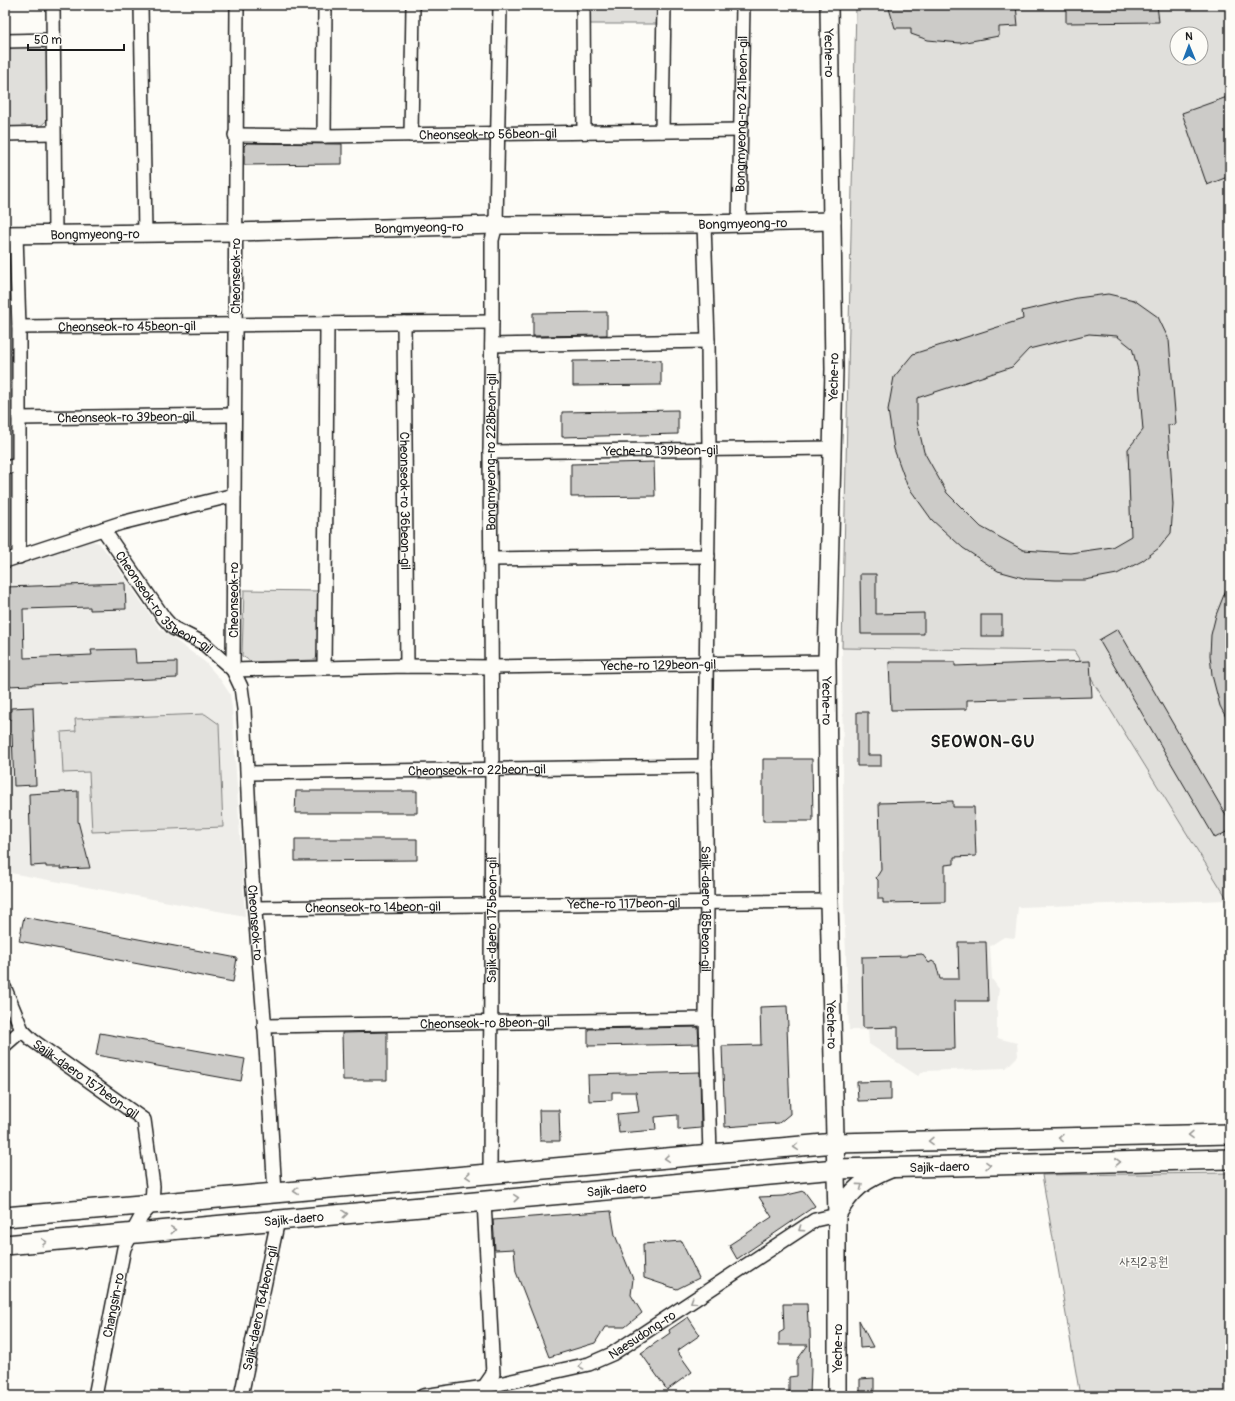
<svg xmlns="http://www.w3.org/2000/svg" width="1235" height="1401" viewBox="0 0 1235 1401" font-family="Pangolin,'Poor Story',sans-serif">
  <rect width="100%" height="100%" fill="#fdfcf7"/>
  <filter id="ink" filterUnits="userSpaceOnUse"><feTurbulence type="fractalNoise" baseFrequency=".025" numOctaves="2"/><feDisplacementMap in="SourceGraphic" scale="8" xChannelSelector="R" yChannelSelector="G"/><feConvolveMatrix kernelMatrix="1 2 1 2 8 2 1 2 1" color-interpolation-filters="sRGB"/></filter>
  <g filter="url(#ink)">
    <g fill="#eeede9">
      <polygon points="90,540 99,543 109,555 160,629 205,662 220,679 230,694 232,708 245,916 5,872 5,568"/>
      <polygon points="842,648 1074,651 1228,900 1018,907 1015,938 1004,937 990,946 992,979 999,989 997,1005 997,1038 1017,1043 1018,1056 1006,1068 924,1071 918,1076 869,1044 868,1030 849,1030 844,904"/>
    </g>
    <g fill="#e0dfdb" stroke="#7e7e7c" fill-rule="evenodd">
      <polygon points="588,5 658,5 657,24 589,24"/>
      <path d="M856 5H1230V900H1228L1074 651 842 648ZM1177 34H1201V58H1177Z"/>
      <polygon points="38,45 48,52 50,118 38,128 5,128 5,46"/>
      <polygon points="244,590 320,591 320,651 315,660 252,662 242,656"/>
      <polygon points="205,714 219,724 223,827 92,832 89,772 63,773 61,732 76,731 75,719"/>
      <polygon points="1230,1173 1230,1396 1080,1396 1042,1175"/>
    </g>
    <g fill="#cccbc8" stroke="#1c1c1c" fill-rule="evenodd">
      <polygon points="888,5 1016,5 1018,26 999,27 999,36 960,43 928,40 911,34 911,28 895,28"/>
      <polygon points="1066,5 1157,5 1159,22 1066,23"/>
      <polygon points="1230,96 1230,176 1207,185 1182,113"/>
      <polygon points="247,143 342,144 342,164 244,165 244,146"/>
      <path d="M1108 294 1134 300 1158 317 1169 340 1176 424 1168 425 1173 505 1171 533 1159 548 1142 561 1117 574 1085 580H1056L1027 579 998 571 963 548 932 520 907 485 894 449 888 410 894 377 913 354 1023 319 1022 311 1077 298ZM1089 334 1117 336 1132 348 1138 370 1143 430 1128 449 1131 536 1112 547 1070 553 1023 550 981 527 947 493 924 452 917 421V398L1012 367 1029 349Z"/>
      <polygon points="607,312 607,335 533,336 533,313"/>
      <polygon points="661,360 661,385 573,386 573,361"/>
      <polygon points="678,410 678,434 562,437 562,412"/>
      <polygon points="654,462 655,496 571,497 571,464"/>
      <polygon points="860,574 876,574 876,614 924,613 924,634 861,634"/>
      <polygon points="1229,582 1230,582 1230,725 1220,706 1212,675 1210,655 1211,635 1216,615"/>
      <polygon points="125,583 126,609 90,610 90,607 23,609 24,658 92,655 91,650 135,649 136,663 177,662 177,678 32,684 32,685 7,686 6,667 5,667 5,587"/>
      <rect x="981" y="615" width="21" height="21"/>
      <polygon points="1118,629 1230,822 1230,830 1215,838 1099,640"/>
      <polygon points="1090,661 1092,697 967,700 967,709 891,710 889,662 955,662 955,666"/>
      <polygon points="33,707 36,785 14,786 12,734 5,734 5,719 11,719 11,708"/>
      <polygon points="857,712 868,712 868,755 881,755 881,766 857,766"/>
      <polygon points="763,759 812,759 813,821 763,821"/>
      <polygon points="78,791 78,821 90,868 61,869 61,867 46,867 46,865 31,866 29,794"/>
      <polygon points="296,791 417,791 417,813 295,813"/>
      <polygon points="953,801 953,807 974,807 976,856 954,857 954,864 945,865 945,902 883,903 883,899 878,899 878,880 876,878 881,870 879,803"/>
      <polygon points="295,839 417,839 417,860 295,861"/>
      <polygon points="24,917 237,958 233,982 19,941"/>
      <polygon points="958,942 986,942 988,1001 954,1001 955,1049 898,1050 898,1027 863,1028 862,957 907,956 907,955 922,954 929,963 932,961 936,964 940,979 959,979"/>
      <polygon points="787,1006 788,1026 787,1026 790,1114 779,1123 725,1127 722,1046 761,1045 760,1007"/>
      <polygon points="698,1027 699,1044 588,1046 588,1029"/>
      <polygon points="387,1032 387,1080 343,1080 342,1033"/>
      <polygon points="100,1033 245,1059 241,1081 96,1055"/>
      <polygon points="700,1072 701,1128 678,1130 678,1115 655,1117 656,1130 619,1133 617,1114 639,1112 636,1092 612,1092 612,1100 589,1101 588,1075"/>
      <polygon points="891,1081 891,1100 858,1101 857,1082"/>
      <polygon points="539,1110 559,1110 560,1141 540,1141"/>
      <polygon points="804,1191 815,1206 737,1259 729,1245 772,1217 759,1197 783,1196"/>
      <polygon points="611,1211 615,1235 633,1279 631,1295 642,1313 625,1327 605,1327 595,1343 549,1357 516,1272 514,1249 495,1250 493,1220"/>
      <polygon points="681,1241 699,1278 677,1289 644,1278 643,1244"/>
      <polygon points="783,1304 807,1304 808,1322 809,1322 809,1328 810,1328 811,1369 810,1394 807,1394 807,1396 789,1396 789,1377 797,1376 797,1360 808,1345 779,1345 779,1333 784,1330"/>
      <polygon points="688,1317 700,1335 677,1351 692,1372 667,1390 641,1353 670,1333 669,1330"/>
      <polygon points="859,1320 873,1347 860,1348"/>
      <polygon points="874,1378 874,1396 860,1396 860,1379"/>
    </g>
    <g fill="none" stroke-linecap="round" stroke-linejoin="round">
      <defs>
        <g id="minor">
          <polyline points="53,5 55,234"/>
          <polyline points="141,5 145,233"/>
          <path id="s1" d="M237 5 233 670 241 687 244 709 252 877 265 1030 275 1193"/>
          <polyline points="583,5 584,132"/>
          <polyline points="5,41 52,40"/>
          <polyline points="662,131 664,5"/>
          <polyline points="5,134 53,133"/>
          <path id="s2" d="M235 135 324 136 741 130"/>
          <polyline points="411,135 413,5"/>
          <polyline points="324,136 325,5"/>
          <path id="s3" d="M739 223 743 5"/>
          <path id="s4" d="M704 224 708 341 709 450 705 766 707 901 706 1019 710 1154"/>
          <polyline points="16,235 19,327 19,557"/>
          <path id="s5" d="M404 323 407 666"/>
          <path id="s6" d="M19 327 492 322"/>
          <polyline points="492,345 708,341"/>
          <path id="s7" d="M19 418 233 415"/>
          <path id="s8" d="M490 452 832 448"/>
          <polyline points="5,468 18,465"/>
          <path id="s9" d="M103 529 164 618 173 628 203 643 233 670 407 666 491 667 827 662"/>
          <polyline points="491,559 708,556"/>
          <polyline points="5,561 121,523 234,495"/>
          <polyline points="324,667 326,495 327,324"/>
          <path id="s10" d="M248 773 705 766"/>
          <path id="s11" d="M255 908C446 906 638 902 829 901"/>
          <path id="s12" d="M5 989 22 1030 32 1040 144 1120 153 1186 152 1204 141 1217 124 1248 95 1396"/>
          <path id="s13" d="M264 1026 706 1019"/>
          <polyline points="5,1045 22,1030"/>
          <path id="s14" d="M490 1174 492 770 490 452 492 322V240L496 225 500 5"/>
          <polyline points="482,1390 493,1374 484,1201"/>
          <path id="s15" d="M241 1396 278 1220"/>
          <path id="s16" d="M423 1396 485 1387 589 1364 612 1354 815 1220 837 1215"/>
        </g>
        <g id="tertiary">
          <path id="s17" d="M829 5 834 369 827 662 829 901 837 1215V1396"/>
          <path id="s18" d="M5 235 235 232 496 225 704 224 832 221"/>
          <path d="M837 1215C852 1188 864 1180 893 1168"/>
        </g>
        <g id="secondary">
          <polyline points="5,1217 835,1143 1230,1134"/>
          <path id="s19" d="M5 1245 836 1169 1230 1159"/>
        </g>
      </defs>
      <use href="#minor" stroke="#1c1c1c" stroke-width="16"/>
      <use href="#tertiary" stroke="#1c1c1c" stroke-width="20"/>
      <use href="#secondary" stroke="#1c1c1c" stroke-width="22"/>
      <use href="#minor" stroke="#fdfcf7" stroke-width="13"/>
      <use href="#tertiary" stroke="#fdfcf7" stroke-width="17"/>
      <use href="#secondary" stroke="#fdfcf7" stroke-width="19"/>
    </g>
    <defs><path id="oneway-chevron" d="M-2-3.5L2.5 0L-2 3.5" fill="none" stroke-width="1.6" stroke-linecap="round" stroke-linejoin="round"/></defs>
    <g stroke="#989794">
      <use href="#oneway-chevron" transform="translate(1191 1135) rotate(179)"/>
      <use href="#oneway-chevron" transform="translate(1061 1138) rotate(179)"/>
      <use href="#oneway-chevron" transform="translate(931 1141) rotate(179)"/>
      <use href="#oneway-chevron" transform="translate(796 1147) rotate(175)"/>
      <use href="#oneway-chevron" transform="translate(667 1158) rotate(175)"/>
      <use href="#oneway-chevron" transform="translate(1118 1162) rotate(-1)"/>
      <use href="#oneway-chevron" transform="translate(988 1165) rotate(-1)"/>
      <use href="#oneway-chevron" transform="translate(468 1176) rotate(175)"/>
      <use href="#oneway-chevron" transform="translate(860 1186) rotate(-36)"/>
      <use href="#oneway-chevron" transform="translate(296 1191) rotate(175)"/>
      <use href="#oneway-chevron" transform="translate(516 1198) rotate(-5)"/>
      <use href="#oneway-chevron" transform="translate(345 1214) rotate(-5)"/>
      <use href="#oneway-chevron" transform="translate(801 1229) rotate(146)"/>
      <use href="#oneway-chevron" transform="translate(173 1230) rotate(-5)"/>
      <use href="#oneway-chevron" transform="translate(44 1242) rotate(-5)"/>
      <use href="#oneway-chevron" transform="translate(693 1301) rotate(147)"/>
      <use href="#oneway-chevron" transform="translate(581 1366) rotate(168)"/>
    </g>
  </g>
  <g text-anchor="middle" stroke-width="3" stroke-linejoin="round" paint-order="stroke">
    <g font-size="13" fill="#1c1c1c" stroke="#fdfcf7">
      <text dy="5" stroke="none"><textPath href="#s17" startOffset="48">Yeche-ro</textPath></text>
      <text dy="5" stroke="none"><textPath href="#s3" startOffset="109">Bongmyeong-ro 241beon-gil</textPath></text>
      <text dy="5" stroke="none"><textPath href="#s2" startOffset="253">Cheonseok-ro 56beon-gil</textPath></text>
      <text dy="5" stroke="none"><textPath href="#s18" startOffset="738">Bongmyeong-ro</textPath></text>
      <text dy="5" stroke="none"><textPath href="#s18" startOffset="414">Bongmyeong-ro</textPath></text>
      <text dy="5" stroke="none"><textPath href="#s18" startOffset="90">Bongmyeong-ro</textPath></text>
      <text transform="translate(235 276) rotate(-90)" y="5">Cheonseok-ro</text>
      <text dy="5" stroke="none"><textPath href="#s6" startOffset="108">Cheonseok-ro 45beon-gil</textPath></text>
      <text transform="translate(833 377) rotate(-89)" y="5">Yeche-ro</text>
      <text dy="5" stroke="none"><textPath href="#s7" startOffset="107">Cheonseok-ro 39beon-gil</textPath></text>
      <text dy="5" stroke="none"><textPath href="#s8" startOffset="171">Yeche-ro 139beon-gil</textPath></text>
      <text dy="5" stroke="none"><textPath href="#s14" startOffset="722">Bongmyeong-ro 228beon-gil</textPath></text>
      <text dy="5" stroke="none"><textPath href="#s5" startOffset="178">Cheonseok-ro 36beon-gil</textPath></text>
      <text transform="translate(233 600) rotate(-90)" y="5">Cheonseok-ro</text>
      <text dy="5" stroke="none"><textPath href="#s9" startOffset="97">Cheonseok-ro 35beon-gil</textPath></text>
      <text dy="5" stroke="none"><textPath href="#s9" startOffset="621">Yeche-ro 129beon-gil</textPath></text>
      <text dy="5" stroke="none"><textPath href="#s17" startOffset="696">Yeche-ro</textPath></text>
      <text dy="5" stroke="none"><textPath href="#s10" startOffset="229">Cheonseok-ro 22beon-gil</textPath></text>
      <text dy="5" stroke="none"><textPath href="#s11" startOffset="369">Yeche-ro 117beon-gil</textPath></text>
      <text dy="5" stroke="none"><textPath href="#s11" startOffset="118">Cheonseok-ro 14beon-gil</textPath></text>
      <text dy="5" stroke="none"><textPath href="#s4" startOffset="685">Sajik-daero 185beon-gil</textPath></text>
      <text dy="5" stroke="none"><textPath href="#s14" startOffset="254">Sajik-daero 175beon-gil</textPath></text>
      <text dy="5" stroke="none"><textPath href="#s1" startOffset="920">Cheonseok-ro</textPath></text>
      <text dy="5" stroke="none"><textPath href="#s13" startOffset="221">Cheonseok-ro 8beon-gil</textPath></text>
      <text dy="5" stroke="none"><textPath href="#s17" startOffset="1020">Yeche-ro</textPath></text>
      <text dy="5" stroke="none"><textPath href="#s12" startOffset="125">Sajik-daero 157beon-gil</textPath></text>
      <text dy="5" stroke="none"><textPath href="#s19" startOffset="938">Sajik-daero</textPath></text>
      <text dy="5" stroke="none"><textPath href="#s19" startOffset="614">Sajik-daero</textPath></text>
      <text dy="5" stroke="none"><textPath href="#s19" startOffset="290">Sajik-daero</textPath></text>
      <text transform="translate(113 1305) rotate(-79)" y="5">Changsin-ro</text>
      <text dy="5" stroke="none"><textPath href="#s15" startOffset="90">Sajik-daero 164beon-gil</textPath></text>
      <text dy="5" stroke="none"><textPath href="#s16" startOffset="230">Naesudong-ro</textPath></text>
      <text transform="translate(837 1348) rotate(-90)" y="5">Yeche-ro</text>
    </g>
    <g font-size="13" fill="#575655" stroke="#fdfcf7">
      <text x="1144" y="1266">사직2공원</text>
    </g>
    <g font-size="17" font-weight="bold" letter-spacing="1" fill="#1c1c1c" stroke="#fdfcf7">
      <text x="983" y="747">SEOWON-GU</text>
    </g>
  </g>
  <rect width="1235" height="1401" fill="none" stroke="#fdfcf7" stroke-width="20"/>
  <rect x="10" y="10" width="1215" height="1381" fill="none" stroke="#1c1c1c" stroke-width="1.5" filter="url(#ink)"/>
  <g transform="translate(1189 46) rotate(359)"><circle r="19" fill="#fdfcf7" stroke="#a3a29f"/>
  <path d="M0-3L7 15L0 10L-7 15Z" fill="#1f6fb2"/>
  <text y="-6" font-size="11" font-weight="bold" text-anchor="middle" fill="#1c1c1c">N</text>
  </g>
  <path d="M28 44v6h96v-6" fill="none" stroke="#1c1c1c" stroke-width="2"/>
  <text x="34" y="44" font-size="12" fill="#1c1c1c" stroke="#fdfcf7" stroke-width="3" paint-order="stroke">50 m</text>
</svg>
